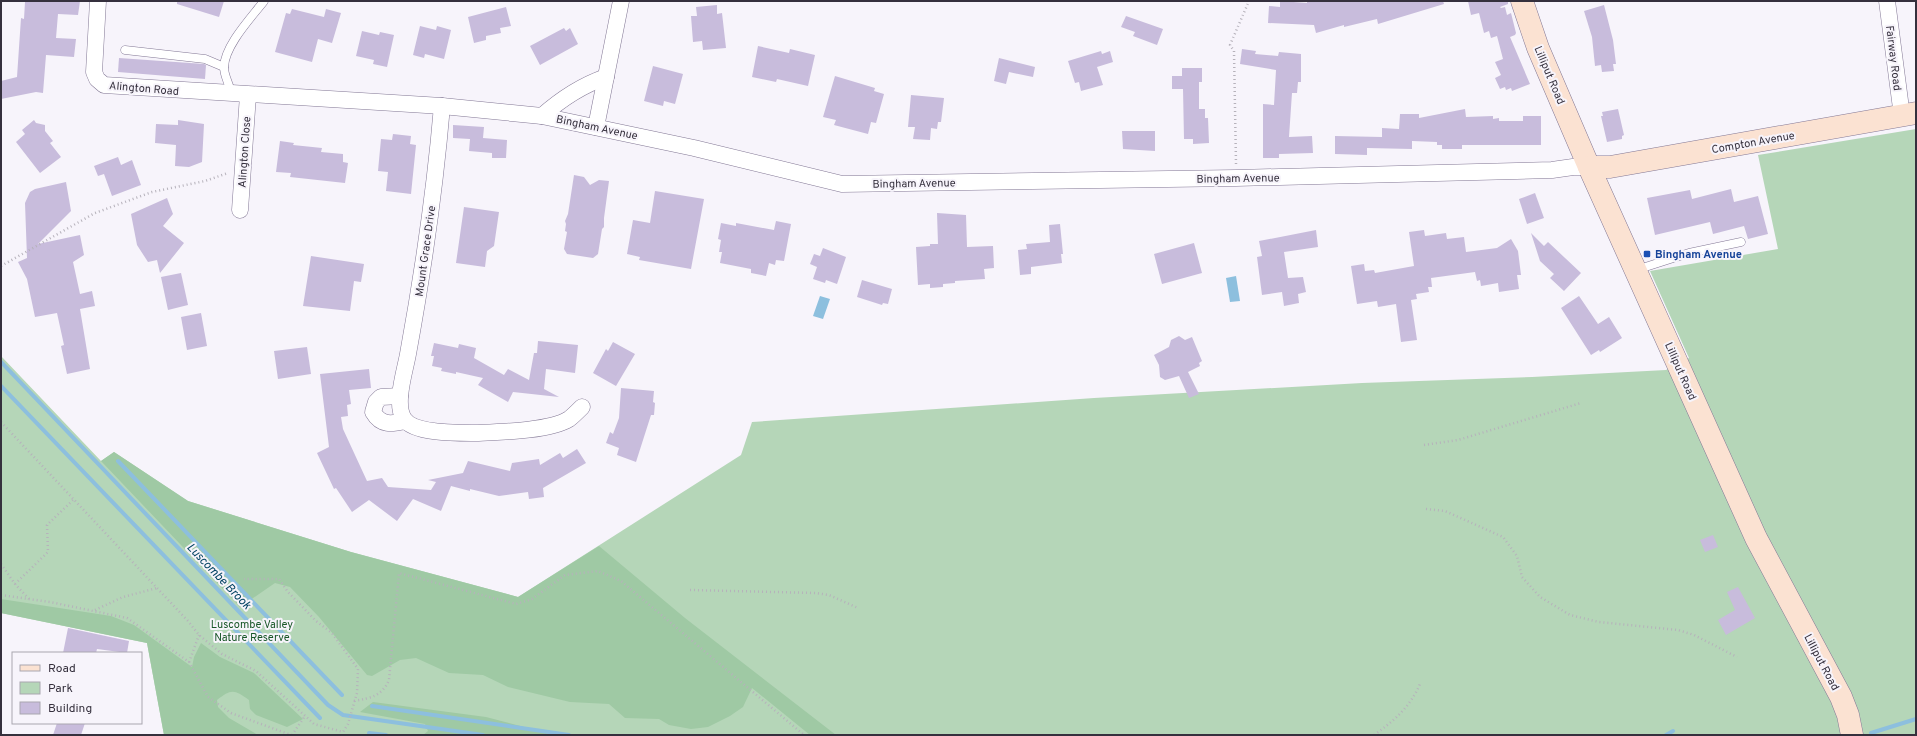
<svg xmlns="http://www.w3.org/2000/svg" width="1917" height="736" viewBox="0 0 1917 736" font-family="Overpass,sans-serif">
  <rect width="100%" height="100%" fill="#f7f4fb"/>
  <polygon fill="#b5d6b8" points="1916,129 1916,735 164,735 147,643 1,613 1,356 101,461 114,452 188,501 351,552 518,597 741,455 752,422 1094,398 1362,383 1532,377 1666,370 1689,358 1650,271 1778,249 1758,155"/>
  <g fill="#9fc9a4">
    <polygon points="114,452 188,501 351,552 518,597 599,546 685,618 836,735 810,735 752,688 743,707 730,716 708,727 691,729 669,725 659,719 625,718 609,704 570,702 508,687 483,675 449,673 416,658 400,660 372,676 367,675 319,617 290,587 275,583 240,607 101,461"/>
    <path d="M1 599 111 616 134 625 192 667 194 657 201 643 220 657 254 673 303 719 287 727 256 715 250 709 249 700C234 689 231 689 217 700L218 707 229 718 258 735H164L147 643 1 613Z"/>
    <polygon points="373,702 486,717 554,735 423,735 428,731 425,724 360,712"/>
  </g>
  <g fill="#8dbfde">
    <polygon points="1236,276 1240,301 1230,302 1226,278"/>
    <polygon points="820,296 830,299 823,319 813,316"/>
  </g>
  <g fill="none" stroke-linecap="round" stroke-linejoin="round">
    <g stroke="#8dbfde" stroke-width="4">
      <polyline points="1,362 328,705 343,715 483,735"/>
      <polyline points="1,386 320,718"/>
      <polyline points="118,461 342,695"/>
      <polyline points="372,706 569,735"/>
      <polyline points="369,733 386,735"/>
      <polyline points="1871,733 1916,719"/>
      <polyline points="1666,735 1673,731"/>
    </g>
  </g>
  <g fill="#c8bcdc">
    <polygon points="29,1 80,1 78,15 58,14 56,38 76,39 74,57 46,55 43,93 36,92 1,99 1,81 17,77 21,18 24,19 25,2"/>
    <polygon points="177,1 224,1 219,17 177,4"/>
    <polygon points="1280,1 1307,3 1307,1 1443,1 1444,4 1378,24 1377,19 1344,27 1344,25 1316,33 1314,25 1268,23 1269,6 1280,7"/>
    <polygon points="1468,1 1508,1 1508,4 1500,7 1501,8 1505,7 1507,15 1511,13 1516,33 1515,35 1510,37 1530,84 1512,91 1511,88 1506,90 1505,87 1500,89 1495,78 1501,75 1495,62 1503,59 1497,36 1491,38 1489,31 1484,33 1479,13 1471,15"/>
    <polygon points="717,5 717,14 722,13 726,48 703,50 702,41 693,42 691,16 697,16 696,7"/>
    <polygon points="1604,5 1613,40 1616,64 1613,64 1614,71 1602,72 1601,65 1595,66 1592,37 1584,11"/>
    <polygon points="506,7 511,26 500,28 501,33 486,36 486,40 474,43 468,17"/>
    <polygon points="292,9 324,17 326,9 341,13 332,43 318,39 312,62 275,52 286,13 290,14"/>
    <polygon points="1126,16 1163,29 1157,45 1133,36 1135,32 1121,27"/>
    <polygon points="420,26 436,30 437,26 451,30 444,59 425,54 424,58 413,55"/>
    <polygon points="564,28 566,31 570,28 578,44 540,65 530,46"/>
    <polygon points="362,31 379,35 380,32 394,35 387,67 373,64 374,60 356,56"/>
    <polygon points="758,46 789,53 790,49 815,55 808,86 777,79 776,82 752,77"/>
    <polygon points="1242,49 1256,51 1255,54 1278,56 1279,52 1301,54 1301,82 1298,82 1297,93 1292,93 1289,137 1312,136 1313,153 1279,154 1279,158 1263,158 1263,104 1274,105 1276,70 1240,64"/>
    <polygon points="1101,51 1102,54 1110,51 1113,62 1097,67 1103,85 1081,91 1079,82 1075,83 1068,61"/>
    <polygon points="119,58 204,64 206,65 205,79 118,72"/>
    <polygon points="999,58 1035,67 1033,77 1009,72 1006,84 994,81"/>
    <polygon points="653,66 683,74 675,104 664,101 663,106 644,101"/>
    <polygon points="1182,68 1202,68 1202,82 1199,82 1199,109 1205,109 1205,118 1208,118 1209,143 1193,144 1193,139 1184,139 1183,89 1172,89 1172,76 1182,76"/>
    <polygon points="835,76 875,88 874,91 884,94 876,123 871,122 868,134 834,125 836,120 823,117"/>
    <polygon points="911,95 944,98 941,122 938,122 937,129 931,128 930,140 913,139 915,127 908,127"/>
    <polygon points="1465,109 1466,117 1493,116 1493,119 1499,118 1499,121 1523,121 1523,116 1541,116 1541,145 1462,145 1462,149 1442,149 1442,145 1437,145 1437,142 1412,141 1412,149 1367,148 1367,155 1335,154 1335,136 1382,137 1382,128 1399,129 1400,114 1419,114 1419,118"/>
    <polygon points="1618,109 1624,135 1622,136 1622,139 1607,142 1601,116 1603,116 1602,112"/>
    <polygon points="34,120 36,123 45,125 45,131 53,141 50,143 61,157 40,173 16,142 25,134 22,130"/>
    <polygon points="178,120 204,124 202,162 189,167 175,166 176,145 155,143 156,124 178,125"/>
    <polygon points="453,125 484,127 483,138 507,140 506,158 492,158 492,153 469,151 470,139 453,138"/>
    <polygon points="1122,131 1155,131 1155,151 1123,149"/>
    <polygon points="393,134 411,136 410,144 416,145 411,194 386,191 388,172 378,171 381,139 392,140"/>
    <polygon points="280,141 294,143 293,145 322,148 321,152 343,154 343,162 348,163 345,183 290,177 291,173 276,172"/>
    <polygon points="118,157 121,165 132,160 141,185 112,196 104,174 98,176 94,166"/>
    <polygon points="574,175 584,177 590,185 599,180 609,181 604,218 604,227 602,229 598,254 593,258 567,254 564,249 567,232 565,231 566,224 565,221 568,214"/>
    <polygon points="66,182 71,211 38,244 80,235 84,255 73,262 80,294 92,291 95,306 80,309 90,369 67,374 61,346 64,345 57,313 35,317 27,279 18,262 27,258 25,203 30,192 35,189"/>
    <polygon points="1731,189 1734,202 1758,196 1768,234 1748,239 1744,226 1713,234 1710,222 1655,235 1647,198 1690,190 1692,199"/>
    <polygon points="655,191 704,199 691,269 639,260 640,257 627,254 633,220 650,223"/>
    <polygon points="1535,193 1544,218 1527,224 1519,199"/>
    <polygon points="167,198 173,214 163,226 184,243 160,273 157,260 148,262 137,245 131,214"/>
    <polygon points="464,207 499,212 494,246 487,251 485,267 456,263"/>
    <polygon points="937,213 966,215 967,247 993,246 994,268 984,269 985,279 955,281 955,283 943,284 943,287 930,288 930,284 918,285 916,247 930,246 930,244 938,244"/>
    <polygon points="776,221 791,224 784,261 776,260 775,265 769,263 766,276 751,273 751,269 720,263 722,252 719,252 721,240 718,239 721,223 736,226 736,223 774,230"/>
    <polygon points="1060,224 1063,254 1061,254 1062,263 1031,267 1031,274 1020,275 1018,250 1027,249 1026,244 1050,242 1049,225"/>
    <polygon points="1316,230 1318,247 1284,252 1288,278 1303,277 1306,292 1298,294 1299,303 1284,306 1282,292 1262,295 1257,257 1262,256 1259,241"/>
    <polygon points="1424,230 1425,236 1446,233 1447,239 1464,237 1466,252 1497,248 1511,239 1518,251 1521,275 1517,275 1519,289 1499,292 1498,283 1481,286 1480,280 1477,281 1475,272 1431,278 1432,287 1428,287 1429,292 1416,294 1417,299 1411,300 1417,340 1401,342 1396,304 1378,307 1377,301 1357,304 1351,266 1364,264 1365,271 1374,270 1375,273 1414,266 1409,232"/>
    <polygon points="1531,233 1544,246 1548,242 1581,273 1564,291 1550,278 1554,274 1540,261"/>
    <polygon points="1194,243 1202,273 1162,284 1154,254"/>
    <polygon points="823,248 846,257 837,284 826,280 825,283 813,279 817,267 810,264 814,254 820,256"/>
    <polygon points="311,256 364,264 361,282 354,281 350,311 303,306"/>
    <polygon points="181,273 188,305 168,310 161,277"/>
    <polygon points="862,280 892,289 888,304 883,303 882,305 857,297"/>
    <polygon points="1579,296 1598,324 1609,317 1622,338 1600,352 1599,350 1591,355 1561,308"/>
    <polygon points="201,313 207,346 187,350 181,317"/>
    <polygon points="1179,336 1185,340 1192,337 1202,361 1199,363 1200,366 1188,372 1199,394 1189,398 1179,376 1165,380 1160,377 1159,365 1154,355 1169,347 1171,340"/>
    <polygon points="538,341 578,345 575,373 546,369 544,389 559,397 513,392 508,402 478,385 483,378 456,372 456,374 441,371 442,368 432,366 434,356 431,356 434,343 458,348 459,344 476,348 474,358 504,375 508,369 529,380 534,353 537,353"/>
    <polygon points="613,342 635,354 616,386 593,373 606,349 608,351"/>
    <polygon points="307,347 311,374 278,379 274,351"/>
    <polygon points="369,369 371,388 349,390 351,404 347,405 348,416 341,417 343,429 367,481 382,478 388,487 431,490 436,482 428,480 463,473 468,461 510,471 512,463 539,459 540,465 560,453 563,458 577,449 586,463 543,488 544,497 529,499 528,492 499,496 470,489 470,491 451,486 441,511 413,499 397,521 369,500 352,512 336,488 334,489 317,453 329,447 320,374"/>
    <polygon points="621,388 654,391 653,402 655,403 654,415 651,415 636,462 617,455 619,448 606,443 610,432 613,434 619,418"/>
    <polygon points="1713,535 1718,547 1705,552 1700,540"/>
    <polygon points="1738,587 1755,618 1726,635 1718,620 1735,610 1727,592"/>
    <polygon points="68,628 129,641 127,653 97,649 96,653 63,653"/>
    <polygon points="57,723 85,723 81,735 53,735"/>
  </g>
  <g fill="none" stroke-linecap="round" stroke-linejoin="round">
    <defs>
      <g id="lane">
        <polyline points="125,50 205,59 224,67"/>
        <path d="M231 94C230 84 224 77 224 67 225 45 251 18 264 1"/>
        <polyline points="1636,270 1689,253 1741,242"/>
      </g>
      <g id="street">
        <polyline points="98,1 94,72 97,79 104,85 442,106 542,116 694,148 842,184 1236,178 1552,170 1573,167 1589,167"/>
        <polyline points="1887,1 1902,116"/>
        <path d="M442 106C435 189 423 272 408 354 405 371 394 404 404 419 414 434 459 433 476 433 499 432 550 431 569 419 573 416 578 411 582 407"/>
        <path d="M542 116C560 100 583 85 606 77"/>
        <polyline points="596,127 621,1"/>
        <polyline points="240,210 248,95"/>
        <path d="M400 396 381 397 376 402 373 412C381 426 392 424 405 421"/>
      </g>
      <g id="secondary">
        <polyline points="1522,1 1538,48 1589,167 1756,538 1841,697 1848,715 1852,735"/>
        <polyline points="1589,167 1610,167 1916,113"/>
      </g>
    </defs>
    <use href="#lane" stroke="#837895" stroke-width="9"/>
    <use href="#street" stroke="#837895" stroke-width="17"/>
    <use href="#secondary" stroke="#837895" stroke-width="23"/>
    <g stroke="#b6b2bb" stroke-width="2.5" stroke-dasharray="1 3" stroke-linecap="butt">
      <polyline points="1236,164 1234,51 1230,45 1249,1"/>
      <polyline points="1,266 95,213 152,192 205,181 228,173"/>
      <polyline points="1,422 188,621 199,635 222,654 256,671 314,724 343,732 348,724 357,693 358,669 332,633 316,621 288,592 279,579 244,579"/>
      <polyline points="1424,445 1458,440 1581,403"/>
      <polyline points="1426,509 1445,511 1503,537 1517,556 1522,577 1540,597 1570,615 1599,622 1678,630 1694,635 1737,657"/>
      <polyline points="1,564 15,584 29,599"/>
      <polyline points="15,584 48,552 47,525 74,499"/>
      <polyline points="690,590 816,593 829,595 858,608"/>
      <polyline points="1,595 50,602 127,618 189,662 208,697 231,713 291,735"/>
      <polyline points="95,610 123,597 157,588"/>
      <polyline points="189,662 199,635"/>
      <path d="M354 701C371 698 382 696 389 680L399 573 516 604 532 599 565 575 598 571 621 581 804 735"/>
      <polyline points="292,735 305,716"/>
      <path d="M1374 735C1394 721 1410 707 1420 684"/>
    </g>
    <use href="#lane" stroke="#fff" stroke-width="8"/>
    <use href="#street" stroke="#fff" stroke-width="16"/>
    <use href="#secondary" stroke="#fbe2d2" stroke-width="22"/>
  </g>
  <rect fill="#1a4fb4" stroke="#f7f4fb" stroke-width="1.5" x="1643" y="250" width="8" height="8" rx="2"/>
  <g text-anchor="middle" stroke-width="4" stroke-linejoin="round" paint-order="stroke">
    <g font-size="11" fill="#35303d" stroke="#f7f4fb">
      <text transform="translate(1894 58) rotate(83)" y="4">Fairway Road</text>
      <text transform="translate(1550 75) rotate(67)" y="4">Lilliput Road</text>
      <text transform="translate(144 88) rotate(5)" y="4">Alington Road</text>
      <text transform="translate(597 127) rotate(12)" y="4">Bingham Avenue</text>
      <text transform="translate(1753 142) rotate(-10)" y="4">Compton Avenue</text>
      <text transform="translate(244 152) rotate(-86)" y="4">Alington Close</text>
      <text transform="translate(1238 178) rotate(-1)" y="4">Bingham Avenue</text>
      <text transform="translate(914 183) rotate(-1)" y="4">Bingham Avenue</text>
      <text transform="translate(425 251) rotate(-82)" y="4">Mount Grace Drive</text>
      <text transform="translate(1681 371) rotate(66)" y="4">Lilliput Road</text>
      <text transform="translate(1822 662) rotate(62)" y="4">Lilliput Road</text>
    </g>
    <g font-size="11" font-weight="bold" fill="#164399" stroke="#f7f4fb" text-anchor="start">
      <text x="1655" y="258">Bingham Avenue</text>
    </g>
    <g font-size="11" fill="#195728" stroke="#f7f4fb">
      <text x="252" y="628">Luscombe Valley<tspan x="252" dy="13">Nature Reserve</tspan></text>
    </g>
    <g font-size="12" font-style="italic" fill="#004261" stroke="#f7f4fb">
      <text transform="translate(219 576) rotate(46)" y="4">Luscombe Brook</text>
    </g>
  </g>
  <rect width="1917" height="736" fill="none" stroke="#35303d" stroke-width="4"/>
  <rect x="12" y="652" width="130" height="72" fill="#f7f4fb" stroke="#a9a6af"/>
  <rect x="20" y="665" width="20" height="6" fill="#fbe2d2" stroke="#a9a6af"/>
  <text x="48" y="672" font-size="12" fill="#35303d">Road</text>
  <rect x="20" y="682" width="20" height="12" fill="#b5d6b8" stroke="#a9a6af"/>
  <text x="48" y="692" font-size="12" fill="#35303d">Park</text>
  <rect x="20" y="702" width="20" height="12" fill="#c8bcdc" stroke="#a9a6af"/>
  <text x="48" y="712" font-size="12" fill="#35303d">Building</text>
</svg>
